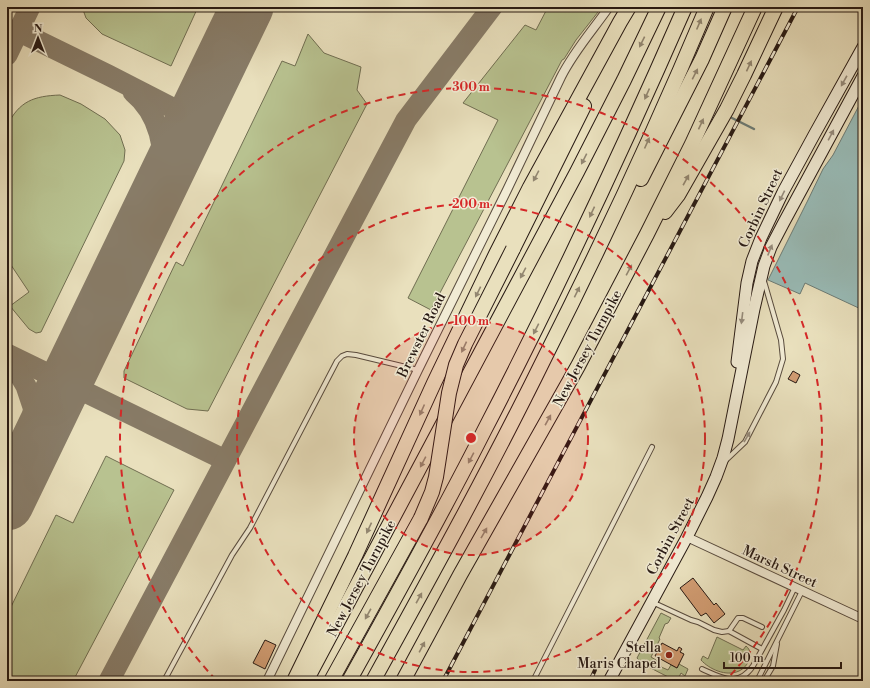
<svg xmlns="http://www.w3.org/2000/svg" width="870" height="688" viewBox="0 0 870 688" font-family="'Libre Bodoni',serif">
  <rect width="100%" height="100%" fill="#e9e0bd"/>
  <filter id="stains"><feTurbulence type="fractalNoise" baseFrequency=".005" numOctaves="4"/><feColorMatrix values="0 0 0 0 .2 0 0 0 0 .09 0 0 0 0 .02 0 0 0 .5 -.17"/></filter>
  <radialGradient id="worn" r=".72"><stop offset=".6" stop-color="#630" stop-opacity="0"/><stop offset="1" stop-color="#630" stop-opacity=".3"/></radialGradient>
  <g fill="#b8c290" stroke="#706e52">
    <polygon points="82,7 198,7 171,66 102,34 86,18"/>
    <polygon points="548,7 602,7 576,40 564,59 562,60 431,310 408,298 498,120 463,103 525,25 536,30"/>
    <polygon points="308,34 324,53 361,67 357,90 367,104 208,411 187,409 124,378 124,371 176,262 183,266 282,61 295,66"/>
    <path d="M60 95 81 104 105 119 120 135 125 150 124 161 41 332 36 333 29 329 10 306 29 292 9 262 7 244V126C19 101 34 96 60 95Z"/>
    <polygon points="106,456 174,490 73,681 7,681 7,615 56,515 73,523"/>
    <path d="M661 613 671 618 668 623 665 624 659 638 660 639 651 657 656 660 659 666 668 670 671 665 677 668 679 664 688 669 685 676 681 673 679 677V681H676C667 676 642 665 637 658Z"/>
    <path d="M717 637 743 650 746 646C755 653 748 667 739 671 726 677 709 669 701 660L703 656 708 659Z"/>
  </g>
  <polygon fill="#99bcb8" stroke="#6b7b76" points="863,98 863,310 805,283 800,294 768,280 808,200 823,169 833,155"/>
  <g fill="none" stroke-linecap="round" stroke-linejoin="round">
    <polyline stroke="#6b7b76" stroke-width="2.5" points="732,118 754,129"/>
    <g stroke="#887c68" stroke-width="21">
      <polyline points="7,30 18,31 108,75 194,119"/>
      <polyline points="7,55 30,7"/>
      <path d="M133 92C159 113 168 151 160 183 158 190 155 197 152 204"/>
      <polyline points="7,354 225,460"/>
      <polyline points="7,359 13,364 26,386 33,407 35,432 29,454 22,474"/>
      <polyline points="109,681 406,120 492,7"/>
    </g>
    <polyline stroke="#887c68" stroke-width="53" points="7,504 247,7"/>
  </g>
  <g fill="#d19c72" stroke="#271913">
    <polygon points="793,371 800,375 796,383 788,379"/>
    <polygon points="693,578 714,605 716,603 725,614 714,623 706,613 701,616 680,588"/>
    <polygon points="265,640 276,645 265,669 253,663"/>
    <polygon points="662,643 677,651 679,647 682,649 680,652 684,654 677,668 655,656"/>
  </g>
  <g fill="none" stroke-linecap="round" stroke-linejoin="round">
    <defs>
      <g id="service">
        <polyline points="725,461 745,442 776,382 783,359 781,340 764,281"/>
        <polyline points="652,602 691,620 698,622 714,630 722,632 729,631 762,649"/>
        <polyline points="729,631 738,618 743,618 762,627"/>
        <path d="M702 669C722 678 738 688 753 666L784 610 795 587"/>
        <polyline points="164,681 232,555 250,528 337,361 342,356 347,354 356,355 406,367 418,370"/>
        <polyline points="533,681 652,447"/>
        <polyline points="757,681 802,591"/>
        <polyline points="764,681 773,666 777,644"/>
      </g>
      <g id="minor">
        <polyline points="687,537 863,619"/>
        <path d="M267 681 418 370 507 190 561 77C574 51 593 30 609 7"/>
      </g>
      <g id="secondary">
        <polyline points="737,362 747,283 752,261 761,238 783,192 814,135 863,47"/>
        <polyline points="609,681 687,537 707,497 716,477 723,458 728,439 754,309 764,266 771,247 783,224 863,76"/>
      </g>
      <g id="motorway">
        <polyline points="641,179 702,59 725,7"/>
        <polyline points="665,212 678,195 727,109 744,75 776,7"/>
        <polyline points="513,249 584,106"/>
        <polyline points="294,681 355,556 434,383 496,254 530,187 620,22 629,7"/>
        <polyline points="306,681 577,172 624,80 659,7"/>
        <polyline points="331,681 421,518"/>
        <path d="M349 681C395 598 441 516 484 431 556 292 622 151 685 7"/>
        <path d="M373 681C432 574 491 467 545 357 603 242 657 126 707 7"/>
        <polyline points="403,681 460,575 578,366 647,234 692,144 755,7"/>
      </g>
    </defs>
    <use href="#service" stroke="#584b3e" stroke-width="6"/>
    <use href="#minor" stroke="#584b3e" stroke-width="10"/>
    <use href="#secondary" stroke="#271913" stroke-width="13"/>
    <use href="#motorway" stroke="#271913" stroke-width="16"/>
    <use href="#service" stroke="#f1ebd4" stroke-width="4"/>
    <use href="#minor" stroke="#f1ebd4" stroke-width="8"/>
    <use href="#secondary" stroke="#f1ebd4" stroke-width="11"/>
    <use href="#motorway" stroke="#e9e0bd" stroke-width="14"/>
    <defs>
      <g id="rail">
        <polyline points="443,681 798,7"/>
        <polyline points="590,681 595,670"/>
      </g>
    </defs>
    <use href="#rail" stroke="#271913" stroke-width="4"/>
    <use href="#rail" stroke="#f1ebd4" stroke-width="2.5" stroke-dasharray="8" stroke-linecap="butt"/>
    <defs>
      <polyline id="motorway-bridge" points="421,518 432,492 436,477 449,393 456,365 465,344 513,249"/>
    </defs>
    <use href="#motorway-bridge" stroke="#271913" stroke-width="16" stroke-linecap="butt"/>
    <use href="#motorway-bridge" stroke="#e9e0bd" stroke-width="14"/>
  </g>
  <defs><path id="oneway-solid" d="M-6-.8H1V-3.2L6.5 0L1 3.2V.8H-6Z"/></defs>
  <g fill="#928670">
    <use href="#oneway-solid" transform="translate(699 24) rotate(-67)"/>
    <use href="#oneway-solid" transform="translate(642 42) rotate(116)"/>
    <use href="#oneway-solid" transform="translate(749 66) rotate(-65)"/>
    <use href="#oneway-solid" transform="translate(695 74) rotate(-63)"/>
    <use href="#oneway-solid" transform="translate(647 94) rotate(114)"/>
    <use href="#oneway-solid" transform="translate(701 124) rotate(-65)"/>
    <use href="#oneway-solid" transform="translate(647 143) rotate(-66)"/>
    <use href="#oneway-solid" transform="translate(584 159) rotate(117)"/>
    <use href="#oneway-solid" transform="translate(536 176) rotate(118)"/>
    <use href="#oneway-solid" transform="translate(686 180) rotate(-61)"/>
    <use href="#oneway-solid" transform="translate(592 212) rotate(115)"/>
    <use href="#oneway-solid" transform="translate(629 270) rotate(-62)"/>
    <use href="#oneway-solid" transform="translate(523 273) rotate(118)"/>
    <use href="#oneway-solid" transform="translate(478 292) rotate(116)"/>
    <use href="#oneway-solid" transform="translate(577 292) rotate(-64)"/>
    <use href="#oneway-solid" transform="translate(536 329) rotate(117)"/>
    <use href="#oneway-solid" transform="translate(464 347) rotate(115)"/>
    <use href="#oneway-solid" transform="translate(422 410) rotate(114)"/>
    <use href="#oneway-solid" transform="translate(548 420) rotate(-61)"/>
    <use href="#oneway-solid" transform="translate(471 458) rotate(118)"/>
    <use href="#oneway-solid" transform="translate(423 462) rotate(118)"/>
    <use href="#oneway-solid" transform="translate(369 528) rotate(115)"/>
    <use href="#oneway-solid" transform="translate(484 533) rotate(-60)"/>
    <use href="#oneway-solid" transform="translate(419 598) rotate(-61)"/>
    <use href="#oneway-solid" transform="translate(368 614) rotate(119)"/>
    <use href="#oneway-solid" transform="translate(422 647) rotate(-62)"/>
  </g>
  <g fill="#968c7d">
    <use href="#oneway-solid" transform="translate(844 81) rotate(119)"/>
    <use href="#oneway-solid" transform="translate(831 135) rotate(-62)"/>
    <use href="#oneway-solid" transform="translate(782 196) rotate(116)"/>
    <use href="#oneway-solid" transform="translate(770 250) rotate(-68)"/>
    <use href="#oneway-solid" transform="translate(742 318) rotate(97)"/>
    <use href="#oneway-solid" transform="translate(747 437) rotate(-60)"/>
  </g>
  <circle cx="471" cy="438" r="117" fill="#d62828" fill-opacity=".12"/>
  <g fill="none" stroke="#d62828" stroke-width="2" stroke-dasharray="7 5">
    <circle cx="471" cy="438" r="117"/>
    <circle cx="471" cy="438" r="234"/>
    <path d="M216 680A351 351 0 1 1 726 680"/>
  </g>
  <circle fill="#8f2418" stroke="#f1ebd4" stroke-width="1.5" cx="669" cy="655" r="4"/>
  <g text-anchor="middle" stroke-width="3" stroke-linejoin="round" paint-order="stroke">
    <g font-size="14" fill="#271913" stroke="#f1ebd4">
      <text transform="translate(760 208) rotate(-65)" y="5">Corbin Street</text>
      <text transform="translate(421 335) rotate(-64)" y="5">Brewster Road</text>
      <text transform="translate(587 348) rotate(-62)" y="5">New Jersey Turnpike</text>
      <text transform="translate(670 536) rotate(-62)" y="5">Corbin Street</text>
      <text transform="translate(780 566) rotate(25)" y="5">Marsh Street</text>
      <text transform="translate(361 578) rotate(-62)" y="5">New Jersey Turnpike</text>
    </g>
    <g font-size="14" fill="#271913" stroke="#f1ebd4" text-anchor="end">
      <text x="661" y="652">Stella<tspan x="661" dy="16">Maris Chapel</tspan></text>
    </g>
  </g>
  <circle cx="471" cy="438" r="6" fill="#d62828" stroke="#f1ebd4" stroke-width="2"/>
  <g font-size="12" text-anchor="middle" font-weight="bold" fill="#d62828" stroke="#f1ebd4" stroke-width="3" stroke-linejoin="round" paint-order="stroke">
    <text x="471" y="91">300 m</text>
    <text x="471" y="208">200 m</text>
    <text x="471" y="325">100 m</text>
  </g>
  <rect width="870" height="688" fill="none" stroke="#e9e0bd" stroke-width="24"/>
  <rect x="8" y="8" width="854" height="672" fill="none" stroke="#271913" stroke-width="2"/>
  <rect x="12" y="12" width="846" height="664" fill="none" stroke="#271913"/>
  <g transform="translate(38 38)" stroke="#f1ebd4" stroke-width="3" paint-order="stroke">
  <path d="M0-3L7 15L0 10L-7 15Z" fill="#271913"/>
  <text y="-6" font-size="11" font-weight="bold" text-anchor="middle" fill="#271913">N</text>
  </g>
  <path d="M724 662v6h117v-6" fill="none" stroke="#271913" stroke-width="2"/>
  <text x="730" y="662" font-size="12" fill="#271913" stroke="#f1ebd4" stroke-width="3" paint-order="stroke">100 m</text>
  <rect width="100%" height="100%" filter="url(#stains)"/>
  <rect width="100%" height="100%" fill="url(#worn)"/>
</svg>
